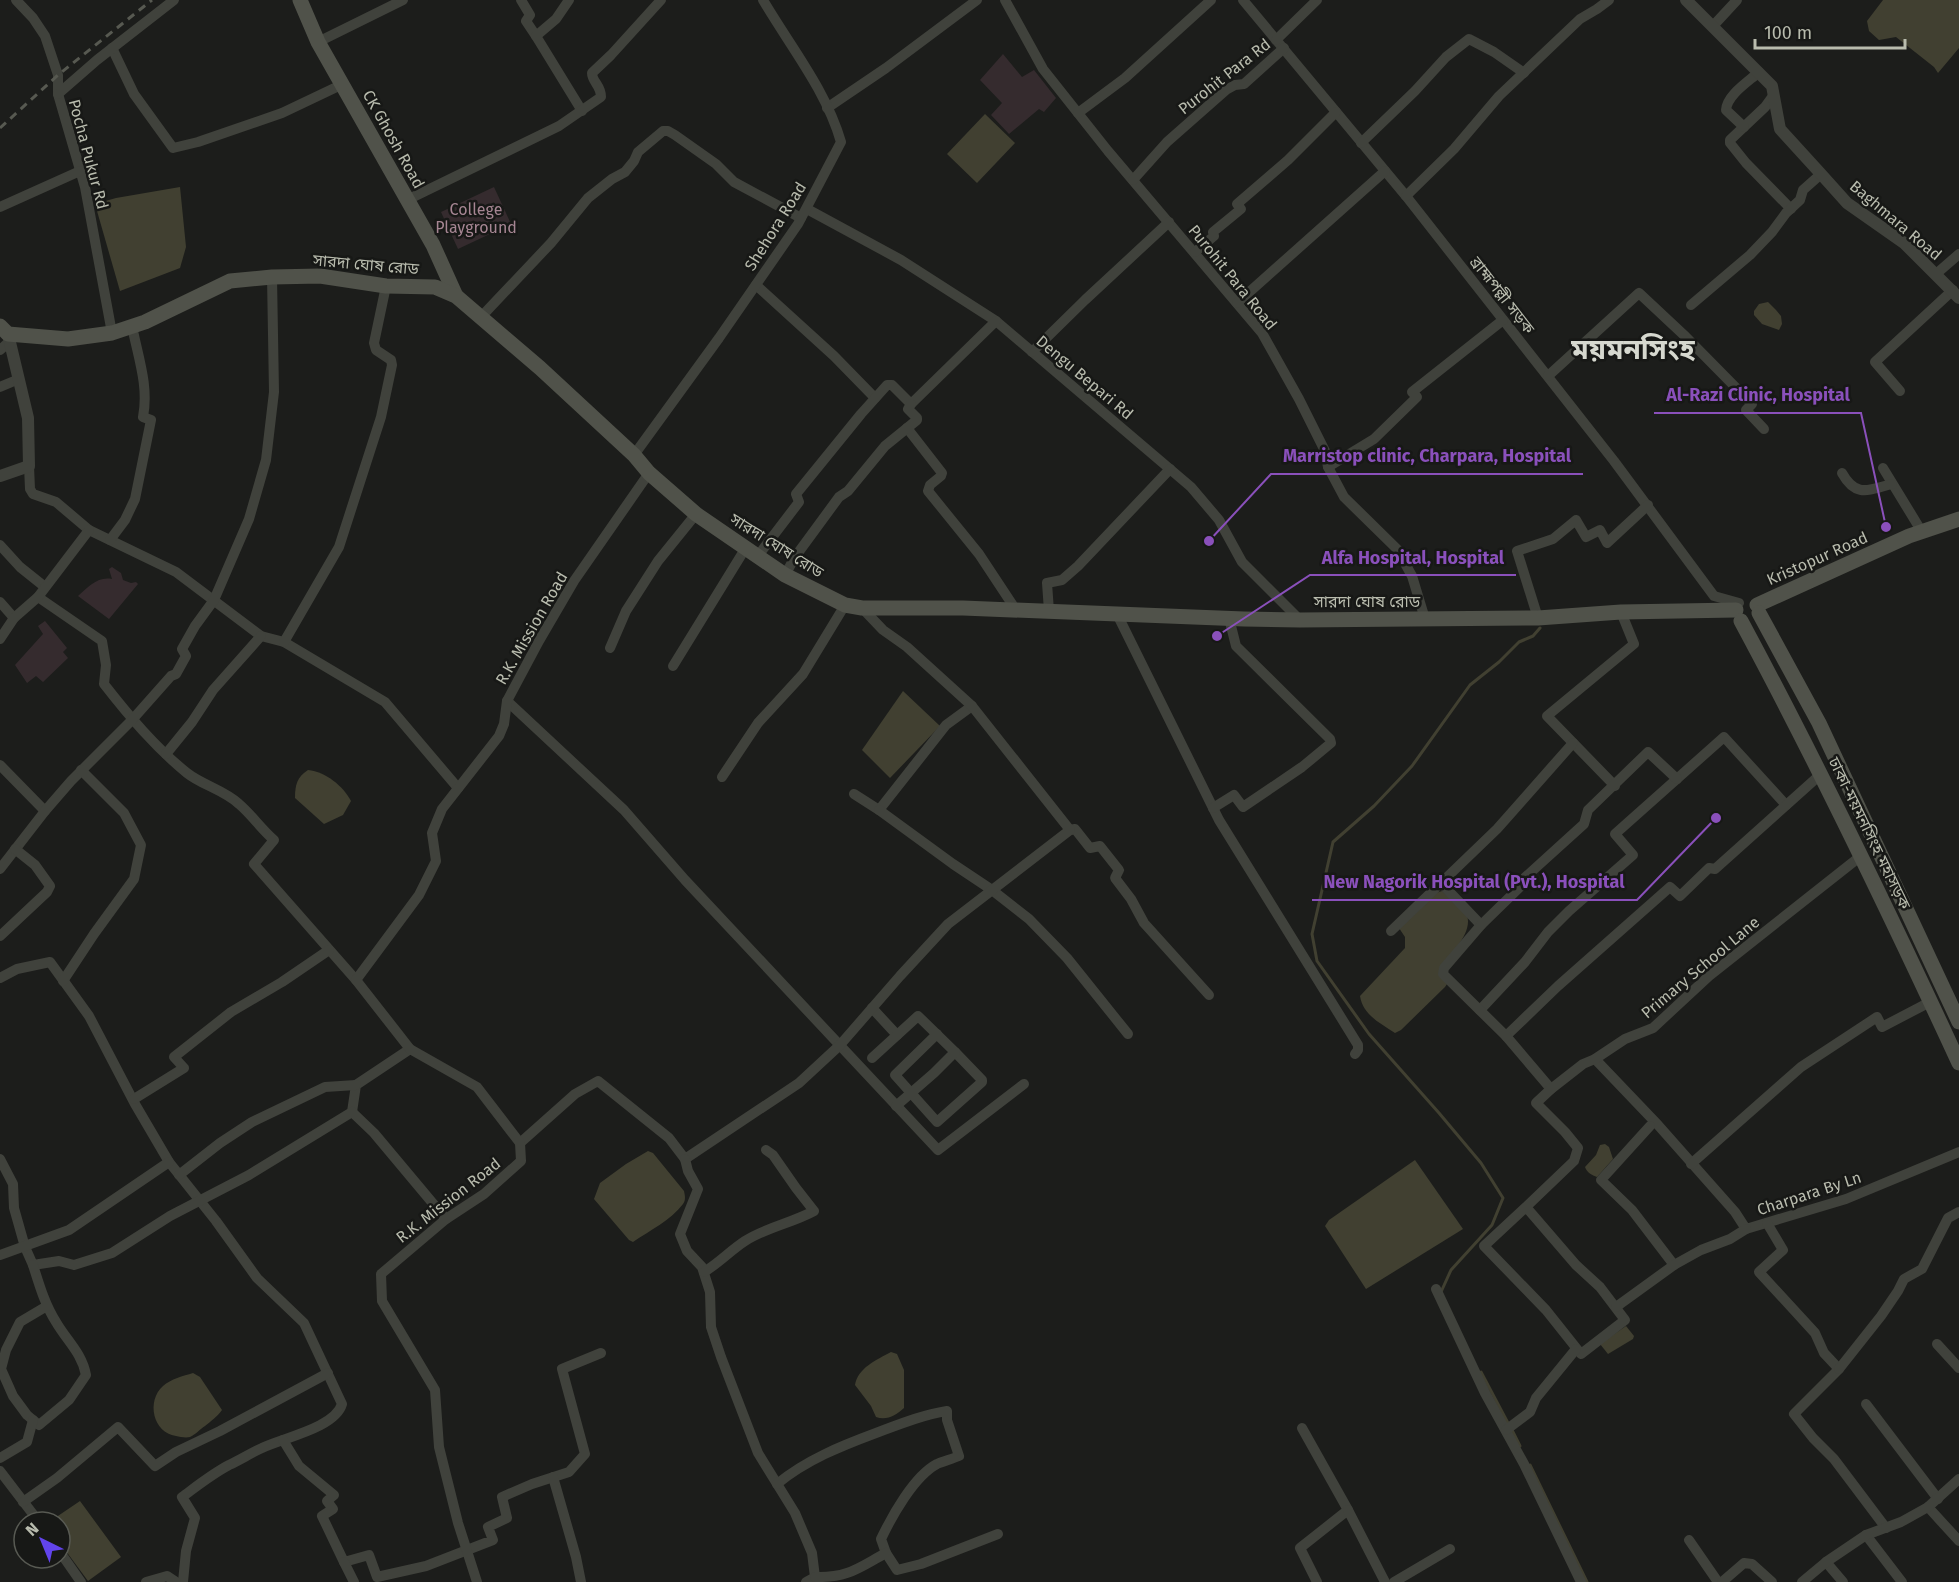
<svg xmlns="http://www.w3.org/2000/svg" width="1959" height="1582" viewBox="0 0 1959 1582" font-family="'Fira Sans','Noto Sans Bengali',sans-serif">
  <rect width="100%" height="100%" fill="#1c1d1b"/>
  <g fill="#352b2e">
    <polygon points="1003,54 1022,77 1034,70 1056,98 1044,112 1039,109 1009,134 991,115 1002,103 980,80"/>
    <polygon points="494,187 511,224 458,249 441,212"/>
    <path d="M112 567 121 573 123 580 131 583 136 582 138 584 109 619 78 596C88 587 98 576 112 579L109 569Z"/>
    <polygon points="45,621 67,648 63,652 68,658 43,682 36,676 27,683 15,665 43,634 38,626"/>
  </g>
  <g fill="#414031">
    <polygon points="1883,0 1959,0 1959,48 1938,73 1934,67 1896,37 1879,40 1869,31 1867,21"/>
    <polygon points="985,114 1015,143 977,183 947,154"/>
    <polygon points="180,187 186,247 180,268 120,291 95,204 116,198"/>
    <polygon points="1768,302 1776,310 1781,316 1782,324 1779,330 1762,324 1754,315 1754,311 1759,304"/>
    <polygon points="903,691 940,726 890,778 862,750"/>
    <path d="M308 770C326 772 343 786 351 801L343 815 324 824 295 798C295 785 297 777 308 770Z"/>
    <path d="M1442 891 1467 915C1473 933 1451 953 1441 966L1447 984 1445 987 1401 1030 1395 1033C1380 1023 1363 1015 1360 996L1405 948V937L1399 928 1436 893Z"/>
    <path d="M1605 1144 1609 1147 1613 1159 1597 1177C1592 1175 1587 1173 1585 1167L1596 1155 1600 1145Z"/>
    <path d="M648 1151 653 1153 684 1191C685 1196 686 1200 683 1204 671 1220 649 1231 633 1242L629 1240 594 1199 600 1183 626 1164Z"/>
    <polygon points="1415,1160 1463,1229 1366,1289 1325,1226 1329,1220"/>
    <polygon points="1626,1326 1634,1336 1633,1339 1608,1354 1600,1344"/>
    <path d="M891 1352 897 1354 904 1370V1408C896 1415 887 1421 876 1417L871 1406 855 1385C858 1368 876 1360 891 1352Z"/>
    <path d="M193 1373 200 1377 222 1410C217 1417 211 1421 205 1426 200 1429 195 1435 190 1437 186 1438 180 1437 176 1436 153 1433 146 1401 163 1386 171 1379 183 1376 193 1373Z"/>
    <polygon points="80,1501 121,1557 88,1581 60,1543 60,1522 49,1522"/>
  </g>
  <g fill="none" stroke-linecap="round" stroke-linejoin="round">
    <g stroke="#414031" stroke-width="3">
      <polyline points="1441,1292 1451,1270 1492,1225 1503,1198 1481,1163 1439,1113 1369,1034 1317,961 1312,934 1333,842 1374,806 1412,766 1470,685 1499,662 1519,642 1533,636 1540,628"/>
      <polyline points="1481,1372 1509,1425"/>
      <polyline points="1512,1430 1520,1446"/>
      <polyline points="1530,1465 1587,1582"/>
    </g>
    <g stroke="#40423c" stroke-width="10">
      <polyline points="16,0 33,18 45,36 58,75 58,94 85,187 112,333"/>
      <polyline points="521,0 530,15 526,21 536,36"/>
      <polyline points="569,0 556,19 536,36 582,111"/>
      <polyline points="1005,0 1043,69 1108,151 1262,333 1299,399 1325,451 1328,467 1344,497 1397,549 1412,576 1425,619"/>
      <polyline points="1243,0 1406,196 1614,461 1714,596 1739,603"/>
      <polyline points="1713,26 1737,0"/>
      <polyline points="1276,40 1317,0"/>
      <polyline points="318,42 403,0"/>
      <polyline points="112,48 134,94 173,148 198,142 282,113 343,84"/>
      <polyline points="58,94 97,60 174,0"/>
      <polyline points="1773,96 1765,107 1730,140 1730,143 1746,163 1791,209"/>
      <polyline points="827,108 886,68 977,0"/>
      <polyline points="1078,113 1125,78 1211,0"/>
      <path d="M1744 127 1726 110C1727 95 1748 82 1759 72"/>
      <polyline points="1361,143 1415,91 1446,57 1469,39 1494,52 1524,73"/>
      <polyline points="1133,180 1167,142 1226,90 1235,85 1244,84 1284,48"/>
      <polyline points="1406,196 1454,149 1499,96 1580,19 1597,9 1609,0"/>
      <path d="M407 200 559 126 601 97C601 85 592 82 592 73L611 55 661 0"/>
      <polyline points="0,207 80,171"/>
      <polyline points="807,209 901,260 996,321 1191,487 1219,520 1242,562 1300,620"/>
      <polyline points="1195,252 1214,236 1213,232 1241,209 1237,204 1288,160 1336,112"/>
      <polyline points="1936,274 1959,254"/>
      <polyline points="756,285 834,356 875,398"/>
      <polyline points="1237,303 1385,171"/>
      <polyline points="1691,305 1750,255 1772,232 1786,213 1800,200 1803,190 1821,174"/>
      <polyline points="481,317 551,243 588,198 612,179 625,172 634,161 638,152 663,131 668,131 675,135 716,164 734,182 801,218"/>
      <polyline points="0,350 10,341"/>
      <polyline points="1032,352 1085,300 1169,222"/>
      <polyline points="1548,376 1639,293 1686,337 1752,404 1746,410 1764,429"/>
      <polyline points="0,387 19,379"/>
      <polyline points="1900,391 1875,362 1953,290"/>
      <polyline points="907,428 942,473 941,476 930,485 928,491 979,554 1016,610"/>
      <path d="M634 455 719 338 798 224 841 142C826 90 790 46 763 0"/>
      <polyline points="29,466 30,489 33,494 56,502 89,530 176,572 261,636 284,642 385,702 458,788"/>
      <polyline points="1328,467 1374,439 1417,397 1412,392 1503,320"/>
      <polyline points="1883,468 1922,532"/>
      <path d="M1842 473C1856 498 1868 490 1892 484"/>
      <path d="M110 540 125 520 135 499 151 420 143 417C149 386 138 357 132 326"/>
      <polyline points="0,545 20,567 45,587"/>
      <polyline points="757,557 799,502 796,494 861,414 887,385 892,385 911,404 996,321"/>
      <polyline points="785,575 795,557 839,497 848,491 885,446 917,420 917,418 908,409 911,404"/>
      <path d="M38 597 102 641 106 665 104 684C129 716 155 747 187 773 202 785 224 790 239 804 252 815 261 829 274 840L254 864 356 980"/>
      <polyline points="0,602 14,618"/>
      <polyline points="1049,611 1047,583 1062,580 1078,566 1170,469"/>
      <polyline points="1117,614 1219,820 1358,1045 1358,1050 1355,1054"/>
      <polyline points="1538,618 1517,551 1553,539 1576,520 1586,537 1600,530 1607,543 1648,505"/>
      <polyline points="0,639 14,618 38,597 89,530"/>
      <polyline points="284,642 339,547 381,417 392,365 391,360 376,350 374,343 386,286"/>
      <polyline points="610,648 626,611 658,561 696,514"/>
      <polyline points="673,666 745,549"/>
      <polyline points="507,701 624,810 685,880 938,1150 1024,1084"/>
      <polyline points="166,754 192,722 213,690 261,636"/>
      <polyline points="0,765 45,811"/>
      <polyline points="722,777 758,723 803,674 845,605"/>
      <polyline points="1615,786 1547,716 1634,644 1621,612"/>
      <polyline points="854,794 879,810 946,725 972,706"/>
      <polyline points="1213,808 1234,795 1243,807 1302,767 1331,743 1330,739 1236,646 1229,618"/>
      <polyline points="879,810 953,864 992,890 1029,919 1067,958 1128,1034"/>
      <polyline points="1070,830 1075,829 1090,848 1100,846 1119,870 1115,878 1131,899 1144,923 1209,995"/>
      <polyline points="0,869 45,811 71,781 132,720 171,676 176,674 186,656 182,649 195,626 214,600 249,519 266,460 274,392 272,277"/>
      <polyline points="1441,883 1481,925"/>
      <polyline points="1391,931 1497,829 1573,743"/>
      <polyline points="0,936 47,892 50,886 35,865 15,849"/>
      <path d="M0 978 17 969 50 962 89 1016 135 1104 169 1162 216 1221 257 1278 304 1323 342 1404C335 1428 282 1438 262 1448 251 1453 240 1460 229 1465 212 1474 197 1486 182 1497L195 1518 186 1551 183 1582"/>
      <polyline points="63,981 94,934 134,879 141,845 124,813 81,770"/>
      <polyline points="872,1008 897,1035"/>
      <polyline points="1480,1010 1525,962 1548,932 1569,911 1633,855 1615,834 1724,737 1786,805"/>
      <polyline points="937,1034 895,1075 937,1122 982,1082 982,1080 955,1052"/>
      <polyline points="1506,1036 1558,986 1670,887 1680,896 1709,868 1715,869 1821,774"/>
      <polyline points="872,1058 918,1016 955,1052 934,1073 896,1106"/>
      <polyline points="1595,1059 1658,1125 1735,1212 1746,1229 1846,1199 1959,1152"/>
      <polyline points="1551,1089 1506,1036 1443,974 1444,968 1481,925 1520,887 1520,882 1584,824 1588,810 1648,752 1677,779"/>
      <polyline points="134,1099 184,1068 174,1057 231,1012 282,982 329,950"/>
      <polyline points="352,1112 356,1085 410,1049"/>
      <polyline points="1650,1126 1601,1180 1632,1210 1674,1265"/>
      <polyline points="520,1143 575,1094 598,1081 669,1138 685,1159 799,1083 840,1045 900,976 948,924 1070,830 972,706 907,647 883,630 862,608"/>
      <polyline points="0,1159 13,1184 14,1208 25,1247 33,1265 59,1261 74,1265 112,1253 170,1216 249,1175 352,1112 374,1133 446,1219"/>
      <polyline points="685,1159 688,1171 698,1189 680,1234 687,1251 702,1267 710,1292 711,1327 721,1357 758,1453 795,1513 812,1553 815,1577 806,1582"/>
      <polyline points="1691,1164 1801,1067 1877,1017 1882,1027 1930,1002"/>
      <polyline points="179,1175 220,1143 252,1122 325,1087 356,1085"/>
      <polyline points="1526,1207 1484,1246 1546,1310 1581,1354 1625,1320 1600,1287 1576,1265 1526,1207 1574,1161 1578,1148 1565,1132 1536,1103 1551,1089 1583,1064 1595,1059 1625,1039 1653,1028 1709,976 1857,859 1862,857"/>
      <polyline points="1767,1223 1783,1250 1759,1272 1815,1333 1824,1353 1839,1369 1794,1414 1813,1438 1834,1459 1886,1528"/>
      <polyline points="0,1255 69,1230 169,1162"/>
      <path d="M33 1265C39 1284 45 1305 56 1322 67 1341 82 1353 86 1375L69 1400 39 1425 27 1415 13 1396 1 1369 6 1350 20 1322 47 1306"/>
      <path d="M704 1272C719 1263 731 1250 745 1241 767 1227 792 1223 814 1211L796 1188 773 1155 766 1150"/>
      <polyline points="1436,1289 1485,1393 1524,1464 1581,1582"/>
      <polyline points="1616,1307 1674,1265 1701,1250 1730,1239 1746,1229"/>
      <polyline points="1937,1344 1959,1368"/>
      <polyline points="1839,1369 1881,1316 1898,1291 1904,1279 1922,1269 1948,1218 1959,1212"/>
      <polyline points="1866,1404 1938,1499"/>
      <polyline points="1302,1428 1348,1510 1300,1548 1317,1582"/>
      <polyline points="1506,1430 1530,1412 1536,1398 1576,1349"/>
      <polyline points="283,1440 299,1466 334,1495 327,1501 333,1509 322,1516 344,1562 369,1555 377,1577 426,1566 493,1540 488,1527 507,1518 502,1497 532,1484 569,1472 585,1454 562,1369 601,1353"/>
      <polyline points="0,1458 27,1442 33,1420"/>
      <polyline points="0,1471 39,1522"/>
      <polyline points="553,1477 576,1557 581,1582"/>
      <path d="M777 1484C806 1460 841 1446 876 1433 900 1424 922 1415 947 1411V1420L959 1456C952 1459 944 1461 937 1464 914 1476 892 1516 881 1539L886 1553"/>
      <polyline points="23,1502 57,1478 118,1427 155,1466 176,1452 220,1431 328,1373"/>
      <polyline points="1928,1507 1959,1541"/>
      <polyline points="1348,1510 1385,1582"/>
      <polyline points="1866,1535 1902,1582"/>
      <polyline points="1689,1540 1718,1582"/>
      <polyline points="60,1552 81,1582"/>
      <polyline points="344,1562 354,1582"/>
      <polyline points="1826,1562 1843,1582"/>
      <path d="M815 1577C848 1578 858 1568 886 1553L897 1570 921 1564 998 1534"/>
      <polyline points="146,1582 167,1576 176,1582"/>
      <polyline points="477,1582 458,1523 439,1447 435,1390 382,1301 381,1274 446,1219 484,1194 521,1161 520,1143 477,1087 410,1049 356,980 419,895 436,861 432,833 442,809 499,736 504,724 507,701 539,641 574,581 649,473"/>
      <polyline points="1394,1582 1450,1549"/>
      <polyline points="1722,1582 1744,1563 1752,1564 1772,1582"/>
      <polyline points="1802,1582 1826,1562 1866,1535 1901,1522 1928,1507 1959,1479"/>
    </g>
    <g stroke="#40423c" stroke-width="12">
      <polyline points="1686,0 1772,86 1780,129 1821,174 1847,203 1904,243 1959,298"/>
      <polyline points="0,476 29,466 28,418 8,334"/>
    </g>
    <g stroke="#50524a" stroke-width="15">
      <polyline points="300,0 318,42 433,245 456,296"/>
      <polyline points="0,326 8,334 68,339 112,333 145,322 230,281 272,277 320,276 386,286 435,287 456,296 540,368 634,455 649,473 696,514 785,575 845,605 862,608 963,608 1244,619 1300,620 1538,618 1621,612 1736,610"/>
      <polyline points="1757,605 1909,536 1959,519"/>
      <polyline points="1759,613 1819,723 1959,1022"/>
      <path d="M1741 621C1819 766 1890 914 1959 1063"/>
    </g>
    <polyline stroke="#575951" stroke-width="3" stroke-dasharray="8 6" stroke-linecap="butt" points="0,128 58,75 152,0"/>
  </g>
  <g text-anchor="middle" stroke-width="5" stroke-linejoin="round" paint-order="stroke">
    <g font-size="16" fill="#b9bcae" stroke="#171816">
      <text transform="translate(1224 76) rotate(-38)" y="6">Purohit Para Rd</text>
      <text transform="translate(394 139) rotate(61)" y="6">CK Ghosh Road</text>
      <text transform="translate(89 154) rotate(75)" y="6">Pocha Pukur Rd</text>
      <text transform="translate(1896 220) rotate(40)" y="6">Baghmara Road</text>
      <text transform="translate(775 226) rotate(-58)" y="6">Shehora Road</text>
      <text transform="translate(366 264) rotate(5)" y="6">সারদা ঘোষ রোড</text>
      <text transform="translate(1233 277) rotate(51)" y="6">Purohit Para Road</text>
      <text transform="translate(1503 295) rotate(52)" y="6">ব্রাহ্মপল্লী সড়ক</text>
      <text transform="translate(1085 377) rotate(40)" y="6">Dengu Bepari Rd</text>
      <text transform="translate(777 545) rotate(32)" y="6">সারদা ঘোষ রোড</text>
      <text transform="translate(1817 558) rotate(-24)" y="6">Kristopur Road</text>
      <text x="1367" y="607">সারদা ঘোষ রোড</text>
      <text transform="translate(531 628) rotate(-60)" y="6">R.K. Mission Road</text>
      <text transform="translate(1870 833) rotate(64)" y="6">ঢাকা-ময়মনসিংহ মহাসড়ক</text>
      <text transform="translate(1700 967) rotate(-40)" y="6">Primary School Lane</text>
      <text transform="translate(1809 1193) rotate(-18)" y="6">Charpara By Ln</text>
      <text transform="translate(448 1200) rotate(-38)" y="6">R.K. Mission Road</text>
    </g>
    <g font-size="16" fill="#a68693" stroke="#171816">
      <text x="476" y="215">College<tspan x="476" dy="18">Playground</tspan></text>
    </g>
    <g font-size="28" font-weight="bold" fill="#d6d8cf" stroke="#171816">
      <text x="1633" y="359">ময়মনসিংহ</text>
    </g>
  </g>
  <path fill="none" stroke="#8a50bb" stroke-width="2" d="M1886 527L1861 413H1654M1209 541L1271 474H1583M1217 636L1310 575H1516M1716 818L1637 900H1312"/>
  <g fill="#8a50bb" stroke="#171816" stroke-width="2">
    <circle cx="1886" cy="527" r="6"/>
    <circle cx="1209" cy="541" r="6"/>
    <circle cx="1217" cy="636" r="6"/>
    <circle cx="1716" cy="818" r="6"/>
  </g>
  <g font-size="18" text-anchor="middle" font-weight="bold" fill="#8a50bb" stroke="#171816" stroke-width="5" stroke-linejoin="round" paint-order="stroke">
    <text x="1758" y="401">Al-Razi Clinic, Hospital</text>
    <text x="1427" y="462">Marristop clinic, Charpara, Hospital</text>
    <text x="1413" y="564">Alfa Hospital, Hospital</text>
    <text x="1474" y="888">New Nagorik Hospital (Pvt.), Hospital</text>
  </g>
  <g transform="translate(42 1540) rotate(317)"><circle r="28" fill="#171816" stroke="#585a53" stroke-width="1.5"/>
  <path d="M0-4.5L10 22L0 15L-10 22Z" fill="#6244ec"/>
  <text y="-9" font-size="16" font-weight="bold" text-anchor="middle" fill="#b9bcae">N</text>
  </g>
  <path d="M1755 39v9h150v-9" fill="none" stroke="#b9bcae" stroke-width="3"/>
  <text x="1764" y="39" font-size="18" fill="#b9bcae" stroke="#171816" stroke-width="4.5" paint-order="stroke">100 m</text>
</svg>
